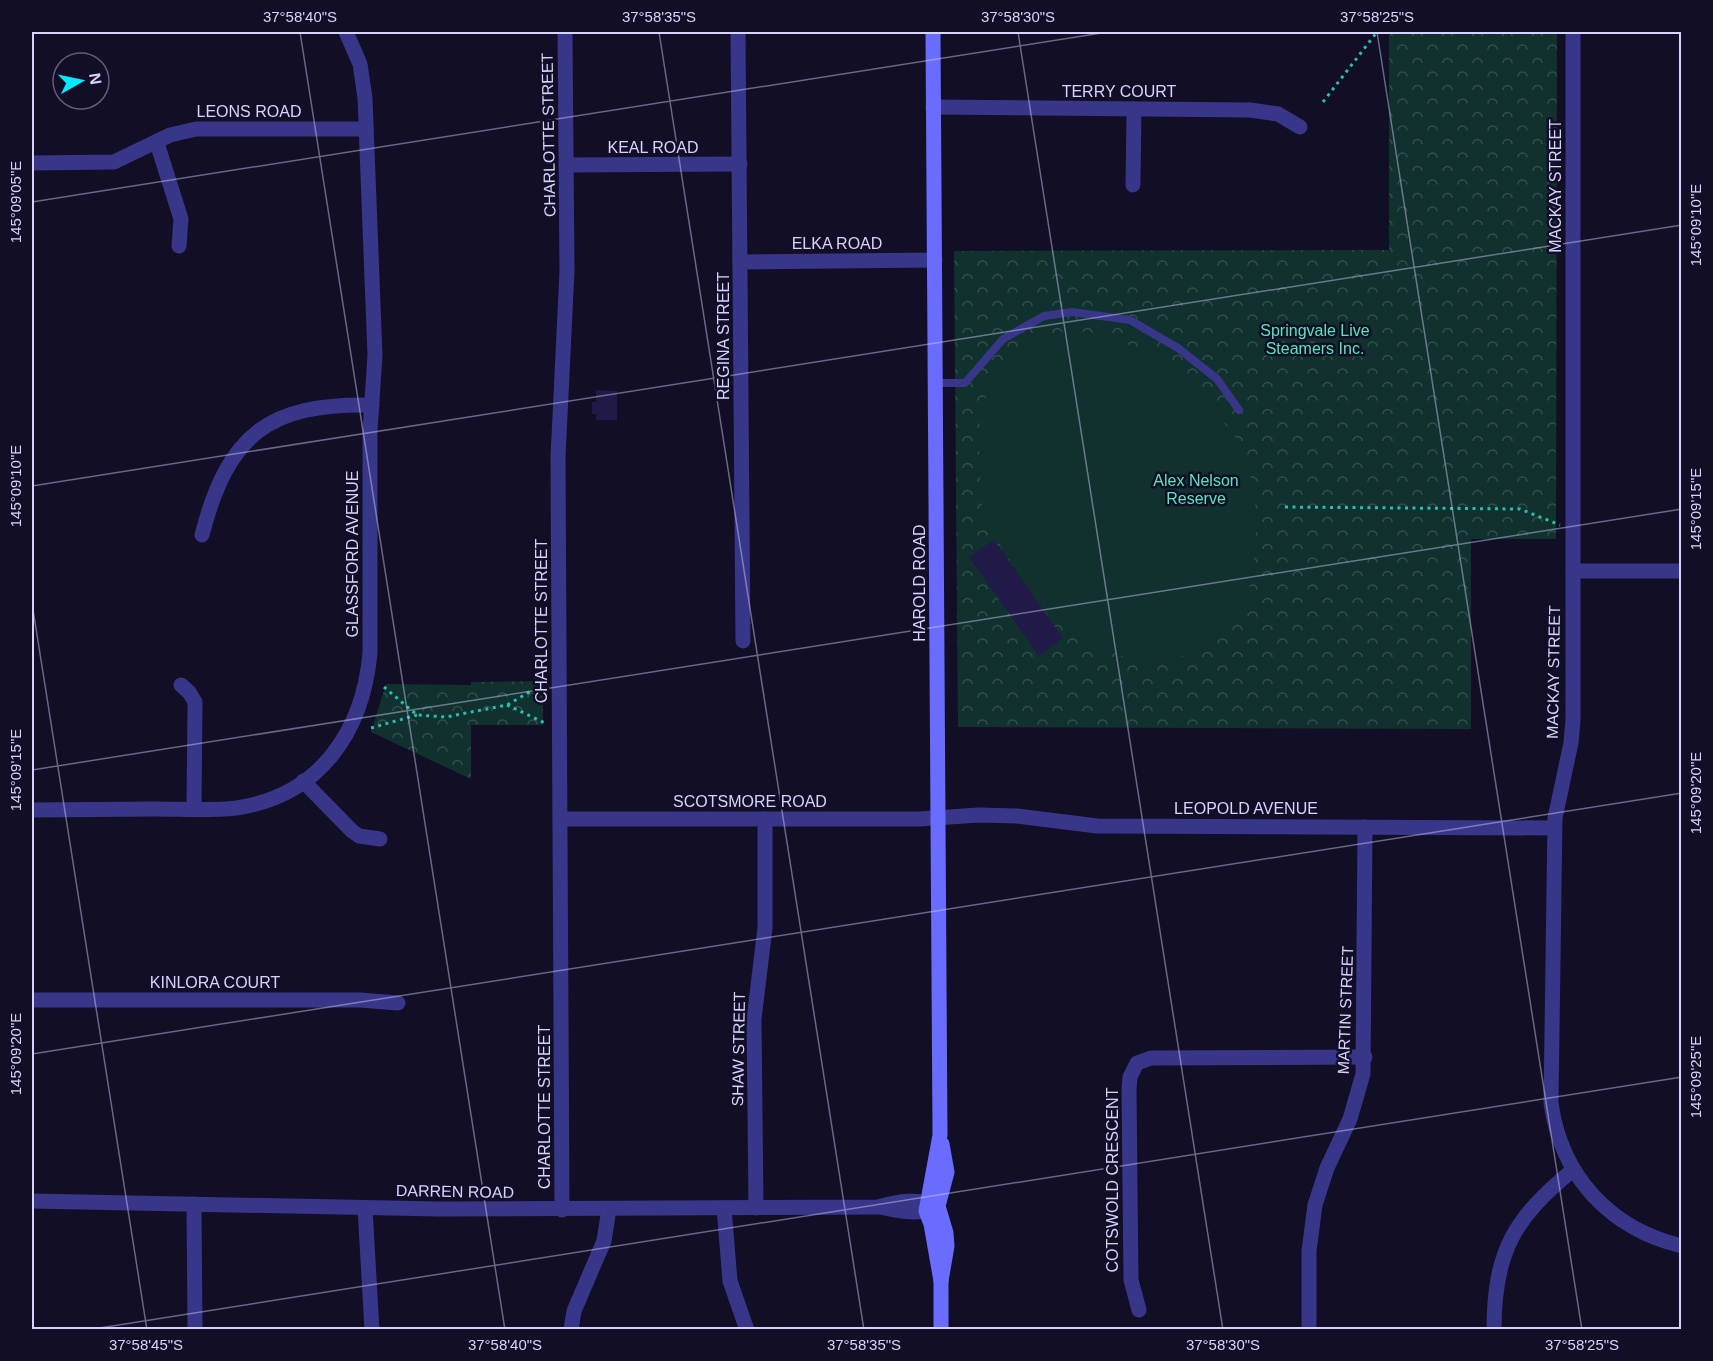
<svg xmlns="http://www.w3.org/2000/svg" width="1713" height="1361" viewBox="0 0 1713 1361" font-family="Helvetica,sans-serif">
  <defs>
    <pattern id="park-crowns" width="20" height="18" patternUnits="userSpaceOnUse" patternTransform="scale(1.5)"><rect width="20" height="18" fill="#10312e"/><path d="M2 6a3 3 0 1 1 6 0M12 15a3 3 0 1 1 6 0" fill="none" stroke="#324e4d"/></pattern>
  </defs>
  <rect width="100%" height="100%" fill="#110e26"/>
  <g fill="url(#park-crowns)">
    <polygon points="1389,32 1557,32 1556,539 1471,539 1471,729 958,727 954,251 1389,250"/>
    <polygon points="543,681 543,725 471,725 471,779 371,732 386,684 471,685 471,682"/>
  </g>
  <polygon fill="#10312e" points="1070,331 1100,333 1149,354 1196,385 1236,439 1246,460 1255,493 1256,543 1248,595 1232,625 1197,652 1160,662 1122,656 1083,640 1035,595 1001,547 982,504 979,457 980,416 992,382 1015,355 1045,335"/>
  <g fill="#211948">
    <polygon points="596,390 617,391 617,420 596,420 596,414 592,414 592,402 596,402"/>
    <polygon points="994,540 1063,638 1039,656 969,557"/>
  </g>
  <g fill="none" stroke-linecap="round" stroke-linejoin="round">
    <g stroke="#29bdb0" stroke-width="3" stroke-dasharray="3 4.5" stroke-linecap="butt">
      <polyline points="1323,102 1377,32"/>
      <polyline points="1285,507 1520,509 1560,525"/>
      <polyline points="384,687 417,715 446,717 507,705 545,683"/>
      <polyline points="507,705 545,723"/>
      <polyline points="371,728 417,715"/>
    </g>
    <polyline stroke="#373688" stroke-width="8" points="936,383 965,383 1003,339 1044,316 1072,312 1130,320 1178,348 1217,379 1239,410"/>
    <g stroke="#373688" stroke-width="15">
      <polyline points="738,32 743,641"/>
      <path d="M1573 32V720L1571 743 1555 818 1551 1103C1561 1176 1610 1229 1682 1246"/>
      <polyline points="933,107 1250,110 1278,114 1300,127"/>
      <polyline points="157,143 181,219 179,246"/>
      <polyline points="32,163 114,162 170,135 196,129 366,129"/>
      <polyline points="566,165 740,164"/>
      <polyline points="1133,185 1134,109"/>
      <polyline points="740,262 935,260"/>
      <path d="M202 535C228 434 269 403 372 405"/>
      <polyline points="1573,571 1682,571"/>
      <polyline points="181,685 189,692 195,702 194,809"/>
      <polyline points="303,781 352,831 359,836 380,839"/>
      <path d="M32 810C72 810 113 809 154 809 181 809 210 811 236 808 320 796 363 731 370 653V431L375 355 365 98 360 64 346 32"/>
      <polyline points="561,819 919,819 979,815 1017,816 1097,826 1554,828"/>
      <polyline points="32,1000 360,1000 398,1003"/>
      <path d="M32 1201 439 1209 878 1207C900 1201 916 1198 938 1206"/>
      <polyline points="194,1204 195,1330"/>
      <path d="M881 1207C901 1212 918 1215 937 1207"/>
      <polyline points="365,1208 372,1330"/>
      <polyline points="724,1208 730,1281 747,1330"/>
      <polyline points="756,1208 754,1019 765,928 765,819"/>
      <polyline points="562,1210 558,457 567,271 565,32"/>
      <polyline points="1139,1310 1131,1280 1129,1089 1130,1077 1137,1063 1151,1058 1365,1057"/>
      <polyline points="571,1330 574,1311 604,1241 609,1209"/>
      <polyline points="1309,1330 1309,1251 1315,1205 1327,1168 1350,1119 1363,1074 1365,827"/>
      <path d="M1494 1330C1494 1252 1514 1218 1573 1170"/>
    </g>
    <g stroke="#6a6bff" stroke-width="15">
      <polyline points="933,32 940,1135 926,1211 931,1224 941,1281"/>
      <polyline points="941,1330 941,1281 947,1246 946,1233 938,1206 947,1172 942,1144"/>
    </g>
  </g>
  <path fill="none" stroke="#d7d3ff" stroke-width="1.5" stroke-opacity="0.45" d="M300 32 505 1330M659 32 864 1330M1018 32 1223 1330M1377 32 1582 1330M32 202 1108 32M32 486 1682 225M32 603 147 1330M32 770 1682 509M32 1054 1682 793M87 1330 1682 1077"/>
  <g text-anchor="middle" stroke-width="5" stroke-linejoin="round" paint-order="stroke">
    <g font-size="16" fill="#d7d3ff" stroke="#110e26">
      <text x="1119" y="97">TERRY COURT</text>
      <text x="249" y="117">LEONS ROAD</text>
      <text transform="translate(548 135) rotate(-91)" y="6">CHARLOTTE STREET</text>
      <text x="653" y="153">KEAL ROAD</text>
      <text transform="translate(1555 186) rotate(-90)" y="6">MACKAY STREET</text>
      <text x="837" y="249">ELKA ROAD</text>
      <text transform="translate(723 336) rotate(-90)" y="6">REGINA STREET</text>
      <text transform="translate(352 554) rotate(-90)" y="6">GLASSFORD AVENUE</text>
      <text transform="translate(919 583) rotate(-90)" y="6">HAROLD ROAD</text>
      <text transform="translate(541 621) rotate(-90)" y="6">CHARLOTTE STREET</text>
      <text transform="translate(1553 672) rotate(-89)" y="6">MACKAY STREET</text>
      <text x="750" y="807">SCOTSMORE ROAD</text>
      <text x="1246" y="814">LEOPOLD AVENUE</text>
      <text x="215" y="988">KINLORA COURT</text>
      <text transform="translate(1345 1010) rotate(-88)" y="6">MARTIN STREET</text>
      <text transform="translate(738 1049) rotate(-89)" y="6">SHAW STREET</text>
      <text transform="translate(544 1107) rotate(-90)" y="6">CHARLOTTE STREET</text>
      <text transform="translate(1112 1180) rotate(-90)" y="6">COTSWOLD CRESCENT</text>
      <text transform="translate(455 1191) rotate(1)" y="6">DARREN ROAD</text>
    </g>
    <g font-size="16" fill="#58e6be" stroke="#110e26">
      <text x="1315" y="336">Springvale Live<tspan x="1315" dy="18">Steamers Inc.</tspan></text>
      <text x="1196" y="486">Alex Nelson<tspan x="1196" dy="18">Reserve</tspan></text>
    </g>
  </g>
  <rect width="1713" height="1361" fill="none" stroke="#110e26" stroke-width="66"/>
  <g transform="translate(81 81) rotate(81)"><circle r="28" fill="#110e26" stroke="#605d7d" stroke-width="1.5"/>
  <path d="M0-4.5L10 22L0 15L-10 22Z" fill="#00ecfe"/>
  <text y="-9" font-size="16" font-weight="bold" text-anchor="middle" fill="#d7d3ff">N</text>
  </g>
  <rect x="33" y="33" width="1647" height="1295" fill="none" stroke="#d7d3ff" stroke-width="2"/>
  <g font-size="15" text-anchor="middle" fill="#d7d3ff">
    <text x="300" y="22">37°58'40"S</text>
    <text x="659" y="22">37°58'35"S</text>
    <text x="1018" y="22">37°58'30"S</text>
    <text x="1377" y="22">37°58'25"S</text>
    <text transform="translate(16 202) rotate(-90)" y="5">145°09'05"E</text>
    <text transform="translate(1696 225) rotate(-90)" y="5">145°09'10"E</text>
    <text transform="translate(16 486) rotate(-90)" y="5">145°09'10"E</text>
    <text transform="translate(1696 509) rotate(-90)" y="5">145°09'15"E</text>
    <text transform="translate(16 770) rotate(-90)" y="5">145°09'15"E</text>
    <text transform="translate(1696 793) rotate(-90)" y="5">145°09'20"E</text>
    <text transform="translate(16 1054) rotate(-90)" y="5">145°09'20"E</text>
    <text transform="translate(1696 1077) rotate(-90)" y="5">145°09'25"E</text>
    <text x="146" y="1350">37°58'45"S</text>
    <text x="505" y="1350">37°58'40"S</text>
    <text x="864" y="1350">37°58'35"S</text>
    <text x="1223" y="1350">37°58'30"S</text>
    <text x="1582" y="1350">37°58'25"S</text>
  </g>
</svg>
